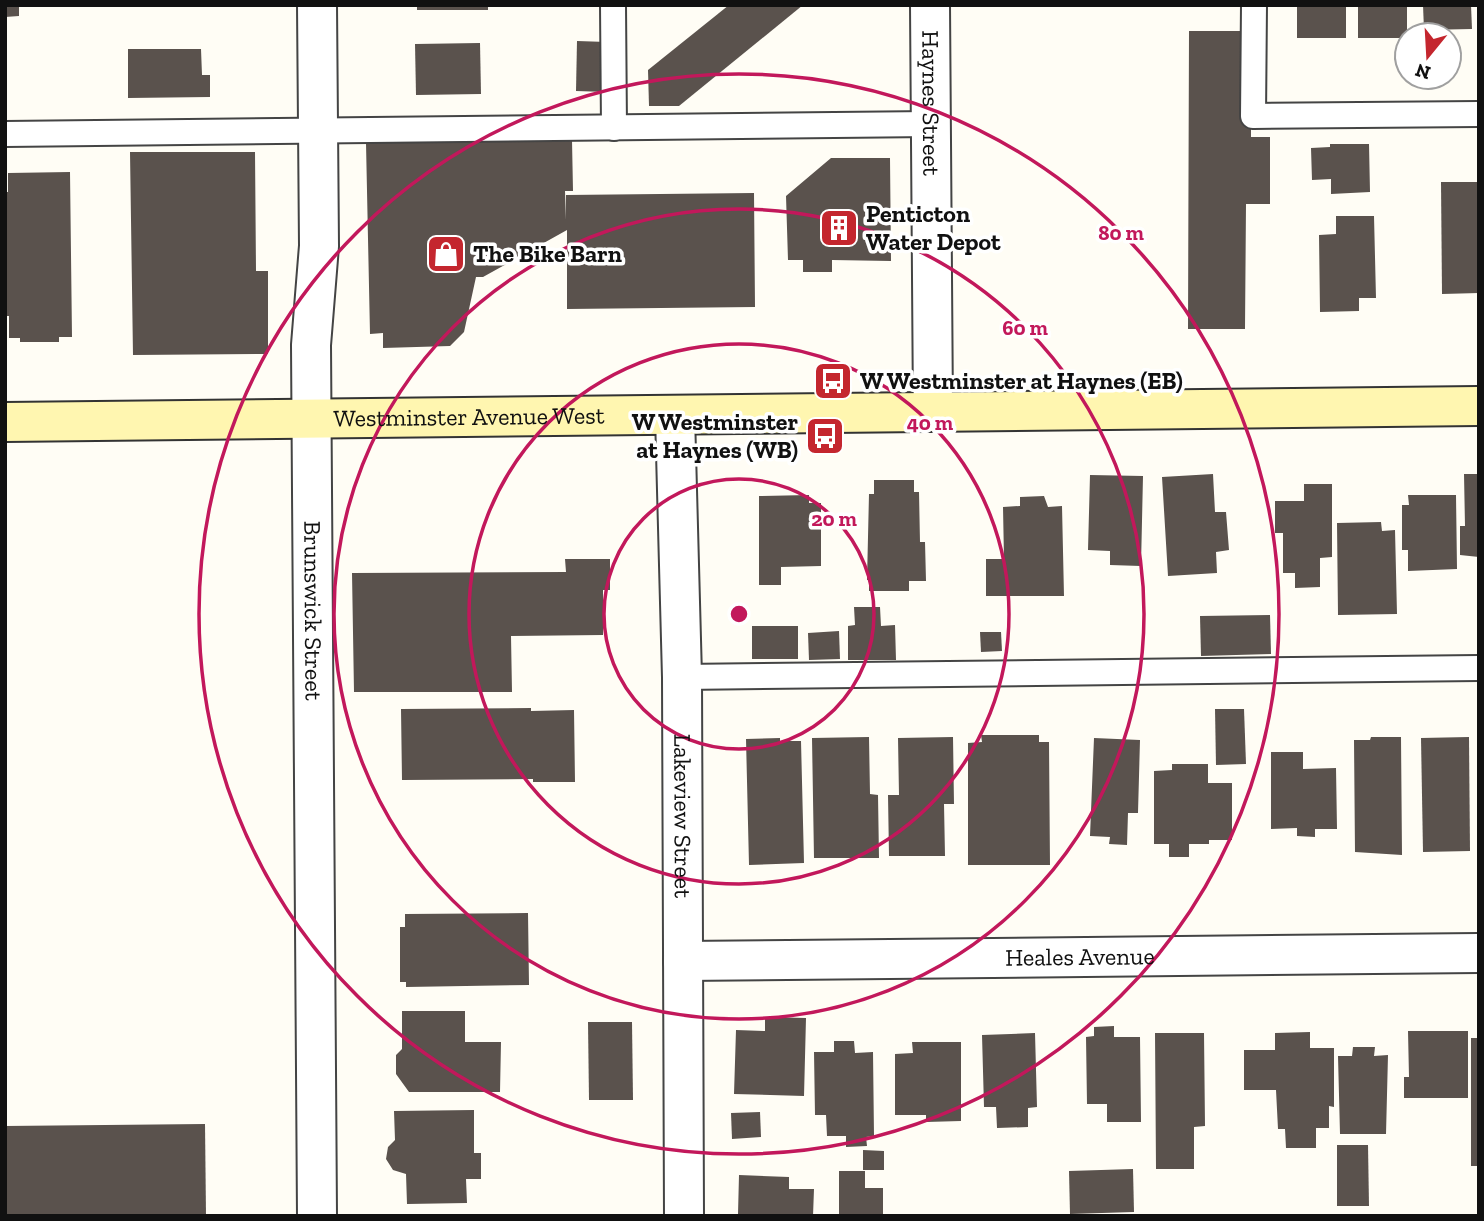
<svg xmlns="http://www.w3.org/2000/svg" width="1484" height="1221" viewBox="0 0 1484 1221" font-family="'Zilla Slab',serif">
  <rect width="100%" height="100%" fill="#fffdf5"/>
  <g fill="#5a524d">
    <polygon points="5,5 19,5 19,16 5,17"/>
    <rect x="417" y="5" width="71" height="5"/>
    <polygon points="729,5 803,5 679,106 649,106 648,70"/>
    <rect x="1297" y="5" width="49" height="33"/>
    <rect x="1358" y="5" width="49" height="33"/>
    <polygon points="1423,5 1471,5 1472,29 1424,30"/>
    <polygon points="1189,31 1251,31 1251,137 1270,137 1270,204 1246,204 1245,329 1188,329"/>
    <polygon points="577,41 607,42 606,92 576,91"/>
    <polygon points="480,43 481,94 416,95 415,44"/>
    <polygon points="128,49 201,49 202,75 210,75 210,97 128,98"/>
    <polygon points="572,140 573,191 565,191 566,220 566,195 754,193 755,307 567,309 567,230 483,277 476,277 464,332 450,346 383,348 383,333 370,334 366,143"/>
    <polygon points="1330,144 1369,144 1370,192 1331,194 1331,179 1312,180 1311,148 1330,147"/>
    <polygon points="130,152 255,152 256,271 268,271 268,354 133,355"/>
    <polygon points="831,158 890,158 891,261 832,260 832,272 803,272 803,260 788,260 786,196"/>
    <polygon points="70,172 72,337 59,337 59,342 20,342 20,338 9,338 9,316 5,316 5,192 8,192 8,173"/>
    <polygon points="1441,182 1479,182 1479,293 1442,294"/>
    <polygon points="1336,216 1374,216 1376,298 1359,298 1359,311 1320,312 1319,235 1336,234"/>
    <polygon points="1213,474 1215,512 1226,512 1229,550 1216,552 1217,573 1168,576 1162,477"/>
    <polygon points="1464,474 1479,474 1479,557 1460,555 1460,526 1465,526"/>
    <polygon points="1090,475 1143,476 1141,566 1110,565 1110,551 1088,550"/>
    <polygon points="874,480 914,480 914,492 919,492 920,542 925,542 926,581 909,581 909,591 869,591 869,580 867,580 869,494 874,494"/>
    <polygon points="1304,484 1332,484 1332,557 1320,558 1320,587 1295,588 1295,573 1283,573 1283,533 1275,533 1275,501 1304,501"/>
    <polygon points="809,495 809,503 821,503 821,566 781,567 781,585 759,585 759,496"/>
    <polygon points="1408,495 1456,495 1457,569 1408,571 1408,550 1402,550 1402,505 1409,505"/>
    <polygon points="1044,496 1048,507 1062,506 1064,596 986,596 986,559 1004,559 1003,507 1020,506 1020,497"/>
    <polygon points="1381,522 1382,531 1395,530 1397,614 1338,615 1337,523"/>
    <polygon points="565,559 610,559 610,590 603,590 603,635 511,636 512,692 354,692 352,573 566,572"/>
    <polygon points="854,607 880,607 881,626 895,625 896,660 848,660 848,626 855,625"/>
    <polygon points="1270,615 1271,654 1201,656 1200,616"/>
    <rect x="752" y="626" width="46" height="33"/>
    <polygon points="839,631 840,659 809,660 808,633"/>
    <polygon points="980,632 1001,632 1002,651 981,652"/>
    <polygon points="531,708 531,711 574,710 575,782 533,782 533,779 402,780 401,709"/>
    <polygon points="1215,709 1244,709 1246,764 1216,765"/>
    <polygon points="981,735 1039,735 1039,742 1049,742 1050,865 968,865 968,743 982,742"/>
    <polygon points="869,737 870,794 878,795 879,858 814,858 812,738"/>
    <polygon points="953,737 954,804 944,804 945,856 889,856 888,795 899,795 898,738"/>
    <polygon points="1371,737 1401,737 1402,855 1355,852 1354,740 1370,740"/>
    <polygon points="1469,737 1470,851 1423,852 1421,738"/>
    <polygon points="780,738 780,741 801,741 804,863 749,865 746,739"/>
    <polygon points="1094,738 1140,740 1138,813 1128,813 1127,845 1109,844 1110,837 1090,836"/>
    <polygon points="1271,752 1303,752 1303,769 1336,768 1337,829 1315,829 1315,837 1297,836 1297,828 1271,829"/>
    <polygon points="1172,764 1208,764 1208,783 1232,783 1232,840 1209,840 1209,844 1189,844 1189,857 1169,857 1169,844 1154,844 1154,771 1172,770"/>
    <polygon points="528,913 529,985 406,987 406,982 400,982 400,927 405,927 405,914"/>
    <polygon points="402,1011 465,1011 465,1042 501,1042 500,1092 409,1092 396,1074 396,1055 402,1049"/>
    <polygon points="765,1017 806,1018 804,1096 734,1094 736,1030 765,1031"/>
    <polygon points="588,1022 632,1022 633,1100 589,1100"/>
    <polygon points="1114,1026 1114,1037 1140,1037 1141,1122 1107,1122 1107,1104 1087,1104 1086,1037 1094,1036 1094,1027"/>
    <polygon points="1408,1031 1468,1031 1468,1098 1404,1098 1404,1077 1409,1077"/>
    <polygon points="1310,1032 1310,1048 1334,1048 1334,1107 1329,1106 1329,1128 1316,1128 1316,1148 1286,1148 1285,1129 1278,1129 1276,1090 1244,1090 1244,1050 1275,1050 1275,1033"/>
    <polygon points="1035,1033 1037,1107 1028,1108 1028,1127 997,1128 996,1107 984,1107 982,1035"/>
    <polygon points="1155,1033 1204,1033 1205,1126 1194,1127 1194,1169 1156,1169"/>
    <rect x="1471" y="1038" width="8" height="128"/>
    <polygon points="834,1041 854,1041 855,1053 873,1052 874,1136 866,1137 867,1146 846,1147 846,1136 827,1136 826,1115 815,1115 814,1052 834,1052"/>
    <polygon points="912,1042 961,1042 961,1121 926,1122 926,1115 895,1115 895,1054 913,1053"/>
    <polygon points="1353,1047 1375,1047 1374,1056 1388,1055 1386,1134 1340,1134 1338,1056 1352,1056"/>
    <polygon points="474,1110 474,1153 481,1153 481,1179 466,1179 467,1203 407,1204 406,1174 393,1170 386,1159 388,1147 395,1140 394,1111"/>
    <polygon points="760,1112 761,1137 732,1139 731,1113"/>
    <polygon points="205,1124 206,1216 5,1216 5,1126"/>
    <polygon points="1337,1145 1368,1145 1369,1206 1337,1206"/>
    <polygon points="863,1150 884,1151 884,1170 863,1170"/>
    <polygon points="1133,1169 1134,1212 1070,1214 1069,1171"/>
    <polygon points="839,1171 865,1171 865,1188 883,1188 883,1216 839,1216"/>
    <polygon points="739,1175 789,1177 789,1189 814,1189 813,1216 738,1214"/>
  </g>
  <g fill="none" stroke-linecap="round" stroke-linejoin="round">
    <defs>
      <g id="lane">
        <polyline points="613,5 614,128"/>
        <polyline points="1254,5 1253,116 1479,114"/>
        <polyline points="5,134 931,124"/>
        <polyline points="682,677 1479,668"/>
      </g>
      <g id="street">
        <path id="s1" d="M317 5 319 246 311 345 317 1216"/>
        <path id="s2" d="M930 5 933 412"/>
        <path id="s3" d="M675 415 682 677 684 1216"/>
        <path id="s4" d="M683 961 1479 953"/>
      </g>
      <g id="secondary">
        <path id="s5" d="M5 422 1479 406"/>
      </g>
    </defs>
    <use href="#lane" stroke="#444" stroke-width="28"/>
    <use href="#street" stroke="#444" stroke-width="42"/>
    <use href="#secondary" stroke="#333" stroke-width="42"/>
    <use href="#lane" stroke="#fff" stroke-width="24"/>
    <use href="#street" stroke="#fff" stroke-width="38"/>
    <use href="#secondary" stroke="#fff6b0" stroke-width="38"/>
  </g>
  <g fill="none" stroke="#c2185b" stroke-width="3.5">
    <circle cx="739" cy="614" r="135"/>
    <circle cx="739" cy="614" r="270"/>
    <circle cx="739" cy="614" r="405"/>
    <circle cx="739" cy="614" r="540"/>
  </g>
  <defs>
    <symbol id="building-square" viewBox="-11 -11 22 22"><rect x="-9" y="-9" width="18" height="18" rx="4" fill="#c4262e" stroke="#fff"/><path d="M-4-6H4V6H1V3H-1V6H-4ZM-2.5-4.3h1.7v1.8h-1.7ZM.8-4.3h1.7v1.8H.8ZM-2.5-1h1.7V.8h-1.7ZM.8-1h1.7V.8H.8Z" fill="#fff"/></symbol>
    <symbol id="shop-square" viewBox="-11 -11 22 22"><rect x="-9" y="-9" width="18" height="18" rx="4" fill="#c4262e" stroke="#fff"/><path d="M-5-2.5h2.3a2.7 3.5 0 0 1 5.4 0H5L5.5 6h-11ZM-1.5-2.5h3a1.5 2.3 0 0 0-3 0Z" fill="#fff"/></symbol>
    <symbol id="bus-square" viewBox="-11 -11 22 22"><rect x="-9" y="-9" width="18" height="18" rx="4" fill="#c4262e" stroke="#fff"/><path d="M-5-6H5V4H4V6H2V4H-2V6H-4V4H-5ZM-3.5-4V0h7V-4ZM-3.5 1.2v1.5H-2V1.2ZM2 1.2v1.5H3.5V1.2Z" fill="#fff"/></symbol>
  </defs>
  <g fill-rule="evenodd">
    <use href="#building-square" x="817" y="206" width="44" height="44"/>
    <use href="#shop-square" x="424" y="232" width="44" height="44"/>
    <use href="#bus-square" x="811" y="359" width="44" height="44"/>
    <use href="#bus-square" x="803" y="414" width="44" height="44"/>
  </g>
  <g text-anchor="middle" stroke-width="7" stroke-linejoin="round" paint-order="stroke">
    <g font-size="24" fill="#111" stroke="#fff">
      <text dy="8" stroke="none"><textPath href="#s2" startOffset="98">Haynes Street</textPath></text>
      <text dy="8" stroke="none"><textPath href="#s5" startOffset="464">Westminster Avenue West</textPath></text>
      <text dy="8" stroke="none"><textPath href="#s1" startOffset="606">Brunswick Street</textPath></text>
      <text dy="8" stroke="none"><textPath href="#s3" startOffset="401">Lakeview Street</textPath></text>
      <text dy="8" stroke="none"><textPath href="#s4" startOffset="397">Heales Avenue</textPath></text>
    </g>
    <g font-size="24" font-weight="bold" fill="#111" stroke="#fff" text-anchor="start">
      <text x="866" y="222">Penticton<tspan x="866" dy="28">Water Depot</tspan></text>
      <text x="473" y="262">The Bike Barn</text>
      <text x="860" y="389">W Westminster at Haynes (EB)</text>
      <text x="798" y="430" text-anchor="end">W Westminster<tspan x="798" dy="28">at Haynes (WB)</tspan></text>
    </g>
  </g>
  <circle cx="739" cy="614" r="10" fill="#c2185b" stroke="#fff" stroke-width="3.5"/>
  <g font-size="21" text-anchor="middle" font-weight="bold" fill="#c2185b" stroke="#fff" stroke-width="7" stroke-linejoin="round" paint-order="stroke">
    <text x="1121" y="240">80 m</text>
    <text x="1025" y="335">60 m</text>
    <text x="930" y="430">40 m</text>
    <text x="834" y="526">20 m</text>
  </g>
  <rect width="1484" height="1221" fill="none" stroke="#111111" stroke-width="14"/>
  <g transform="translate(1428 56) rotate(198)"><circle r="33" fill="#ffffff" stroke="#a0a0a0" stroke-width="2"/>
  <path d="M0-5L12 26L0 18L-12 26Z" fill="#c4262e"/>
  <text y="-10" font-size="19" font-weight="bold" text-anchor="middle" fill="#111111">N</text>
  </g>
</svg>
